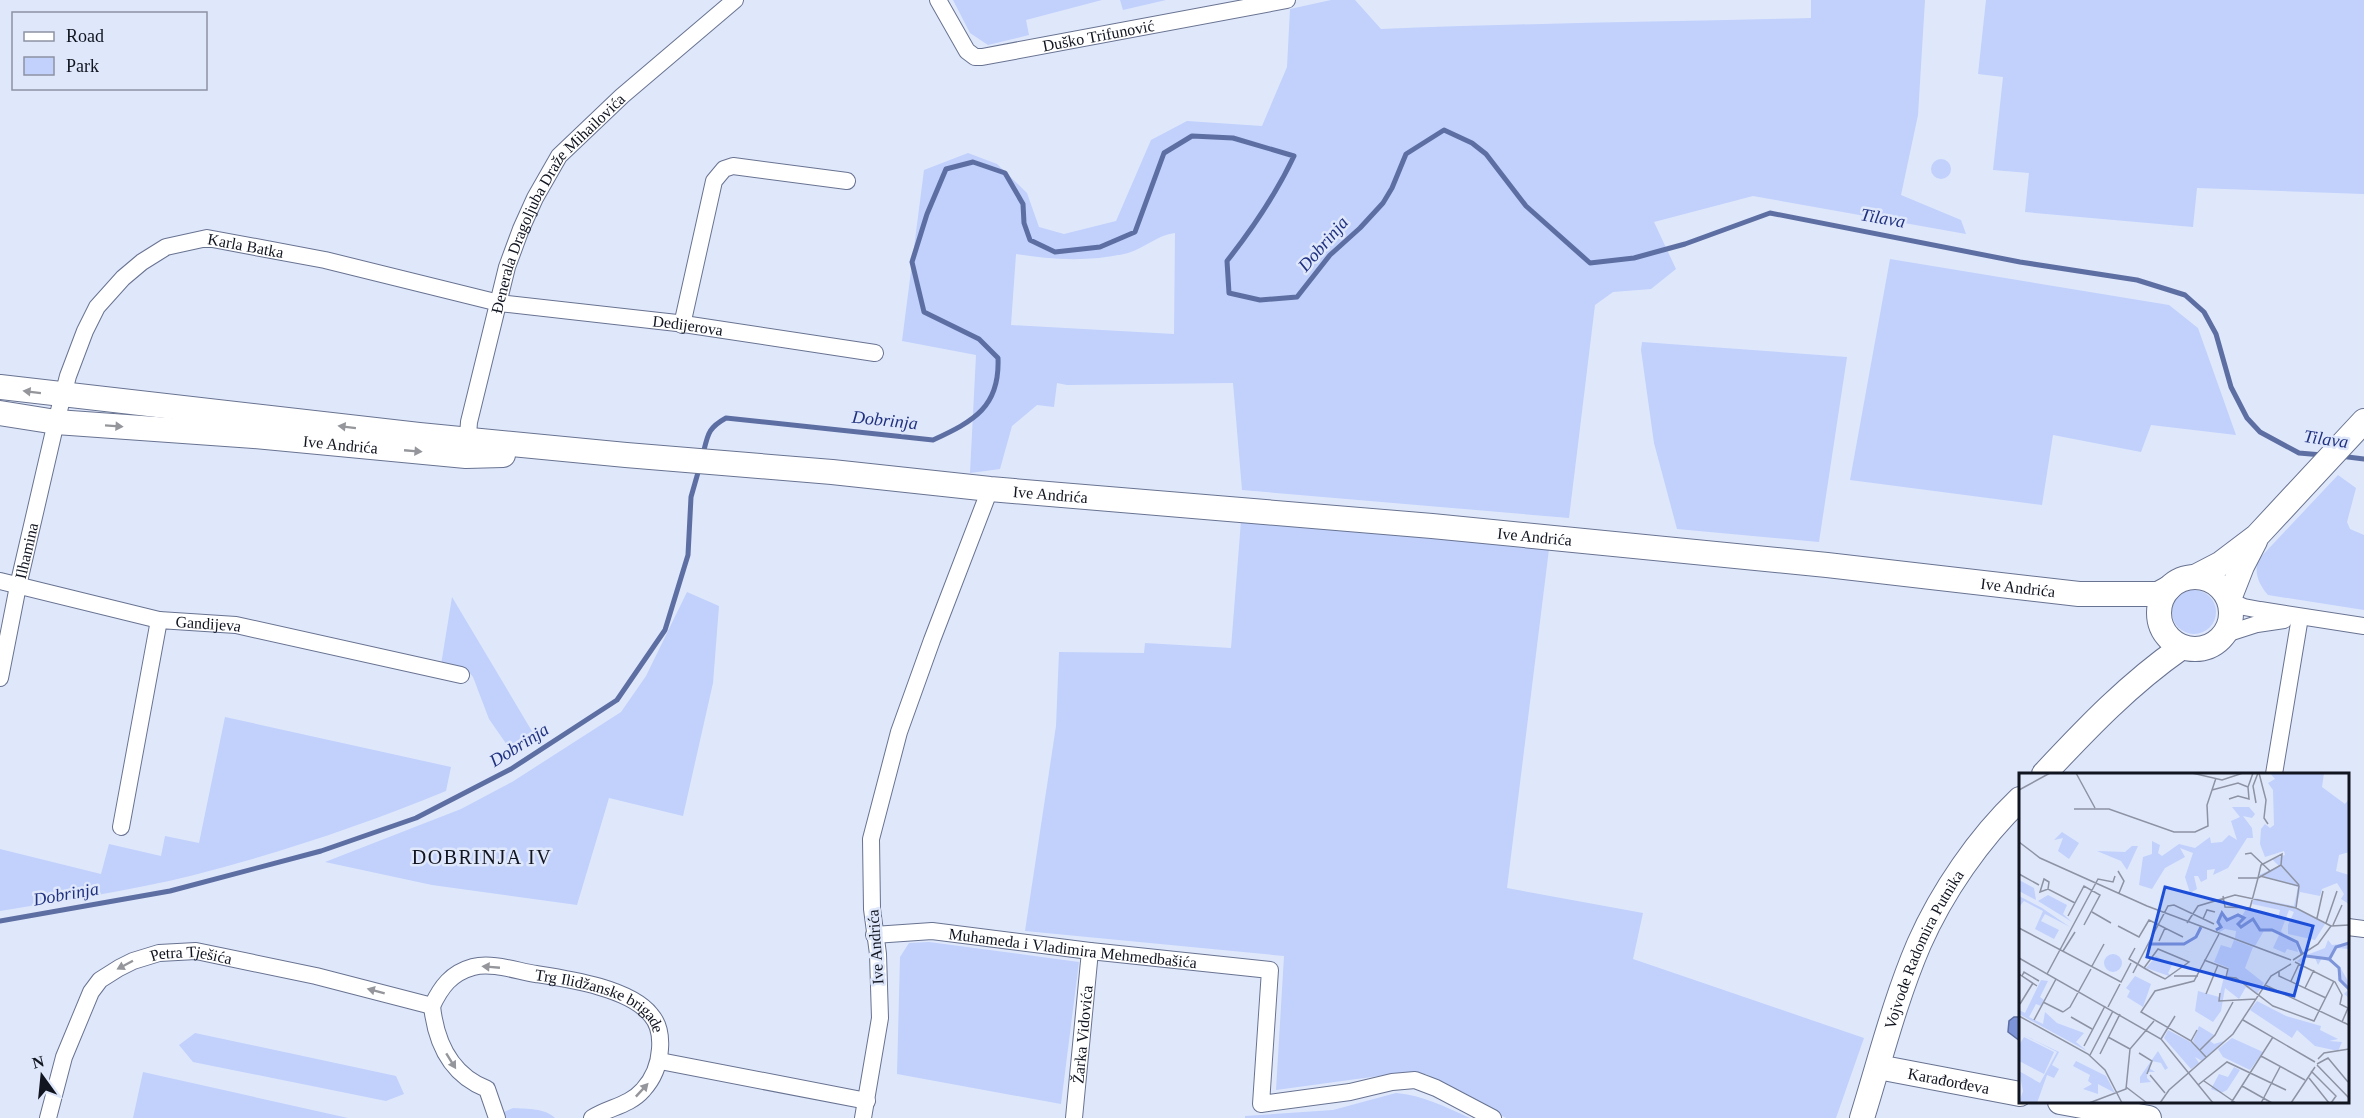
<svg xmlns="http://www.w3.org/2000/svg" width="2364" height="1118" viewBox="0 0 2364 1118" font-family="Georgia,serif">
  <rect width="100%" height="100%" fill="#dfe7fb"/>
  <g fill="#c1d1fc" fill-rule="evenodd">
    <polygon points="953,0 1102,0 1026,20 1029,35 988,45 970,33"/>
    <polygon points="1120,0 1166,0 1123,10"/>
    <path d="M1331 0H1355L1381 29C1524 23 1668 22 1811 18V0H1925L1918 115 1901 195 1961 220 1966 234 1753 196 1654 222 1676 269 1651 289 1613 292 1595 305 1569 518 1242 490 1233 383 1067 385 1057 383 1054 407 1037 405 1012 426 1000 469 970 473 976 355 902 341 924 170 968 153 997 164 1027 193 1039 227 1064 234 1116 221 1151 140 1187 121 1262 126 1287 67 1290 9ZM1175 233 1174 334 1011 325 1016 254C1053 260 1091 262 1128 253 1145 248 1157 235 1175 233Z"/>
    <polygon points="1986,0 2364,0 2364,194 2197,188 2193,227 2025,212 2029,173 1993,170 2003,77 1978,74"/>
    <circle cx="1941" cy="169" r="10"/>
    <polygon points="1890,259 2169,305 2198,328 2236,435 2151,425 2141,452 2053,435 2042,505 1850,480"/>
    <polygon points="1642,342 1847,357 1819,542 1677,529 1654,443 1641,350"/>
    <path d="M2338 475 2356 488 2347 522 2350 529 2364 535V610L2268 595C2259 584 2254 574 2258 560Z"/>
    <polygon points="1241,521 1549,549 1507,888 1643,913 1633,959 1864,1038 1836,1118 1506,1118 1426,1074 1386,1075 1276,1090 1284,956 1025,931 1056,726 1059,652 1144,653 1145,643 1231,648"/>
    <circle cx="2194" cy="612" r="22"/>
    <polygon points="687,592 719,606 713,683 683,816 609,798 577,905 432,885 325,862 461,809 512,782 621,712 646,676"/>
    <polygon points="452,597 536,738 512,752 489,719 473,677 467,670 441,665"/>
    <path d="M225 717 451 767 446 791C364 825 279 853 194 875 130 891 65 900 0 911V849L101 874 109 844 161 856 165 836 199 843Z"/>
    <polygon points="929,942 1079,962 1061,1104 897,1074 900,957 909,943"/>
    <polygon points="195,1033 396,1076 404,1094 386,1101 193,1062 179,1045"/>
    <polygon points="143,1072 348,1118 133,1118"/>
    <path d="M1396 1093C1423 1095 1445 1107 1470 1118H1245V1116L1333 1110Z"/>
    <path d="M513 1108C527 1109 545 1108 555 1118H503L504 1112Z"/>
  </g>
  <polygon fill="#7d94d9" stroke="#5d6ea2" stroke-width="1.5" points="2014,1017 2020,1017 2020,1041 2008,1032 2009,1021"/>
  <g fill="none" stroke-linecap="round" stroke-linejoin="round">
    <g stroke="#5d6ea2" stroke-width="5">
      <path d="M703 454C708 434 708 428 726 418L933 440C974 421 1000 407 998 358L979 339 924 312 912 262 927 214 946 169 973 162 1005 173 1023 204 1024 223 1030 240 1055 252 1100 247 1135 232 1164 153 1192 136 1233 138 1294 156C1276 194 1253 228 1227 261L1229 293 1260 300 1297 297 1330 255 1360 228 1383 203 1392 188 1406 154 1444 130 1472 143 1486 154 1526 206 1590 263 1634 258 1685 244 1770 213 2020 262 2137 280 2185 295 2204 312 2216 334 2231 387 2247 418 2260 432 2299 453 2322 455"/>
      <polyline points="2340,456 2364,459"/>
      <polyline points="0,921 170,891 321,851 416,818 511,769 617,700 665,630 688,555 691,497 699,469"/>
    </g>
    <defs>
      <g id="street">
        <path id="s1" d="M938 0 967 51 975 57H982L1287 0"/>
        <polyline points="682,325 714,181 724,169 733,166 847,181"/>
        <path id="s2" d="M467 449 469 422 507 267 521 229 535 198 559 156 622 96 735 0"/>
        <polyline points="0,581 159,620"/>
        <polyline points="2230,601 2244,607 2260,610 2364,626"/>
        <polyline points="2226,634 2257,624 2284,620"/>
        <path id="s3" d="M0 678 18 586 56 422 68 376 85 331 97 307 123 278 142 262 166 247 207 238 325 260 499 303 677 323 875 353"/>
        <polyline points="2274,774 2300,617"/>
        <path id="s4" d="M121 827 159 620 236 625 461 675"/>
        <polyline points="2348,927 2364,929"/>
        <path id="s5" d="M874 935 932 931 1090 951 1270 970 1261 1104 1350 1092 1392 1082 1415 1080 1436 1088 1493 1118"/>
        <path id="s6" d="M432 1006C441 987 451 973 473 967 492 962 517 971 536 974 568 979 630 988 651 1015 659 1024 661 1036 660 1049 659 1065 654 1078 643 1090 629 1106 609 1107 592 1118"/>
        <path d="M432 1006C436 1043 451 1075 487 1089L497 1118"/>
        <polyline points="660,1061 867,1101"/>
        <path id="s7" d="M48 1118 64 1057 91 992 100 980 119 968 133 961 159 953 196 951 316 976 432 1006"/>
        <polyline points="863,1118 880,1018 878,954 872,909 871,839 899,732 932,640 990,489"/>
        <path id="s8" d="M1074 1118 1090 951"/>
      </g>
      <g id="secondary">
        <path id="s9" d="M0 387 419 435 626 455 832 472 990 489 1432 526 1827 565 2079 594H2158L2169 588"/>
        <path id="s10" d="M0 413 56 422 254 436 466 456 503 455"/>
        <circle cx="2195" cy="613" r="36"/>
        <polyline points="2195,577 2220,564 2257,536 2364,421"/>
        <polyline points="2229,599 2242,566 2255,541"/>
        <path d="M2044 774C2088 727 2129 684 2182 647"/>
        <path id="s11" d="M1878 1067 2020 1094"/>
        <polyline points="2060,1102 2149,1118"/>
        <path id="s12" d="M1862 1118C1880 1060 1895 1000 1919 944 1942 892 1979 838 2020 799"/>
      </g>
    </defs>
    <use href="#street" stroke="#687391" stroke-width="18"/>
    <use href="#secondary" stroke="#687391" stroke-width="26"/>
    <use href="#street" stroke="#fff" stroke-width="16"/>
    <use href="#secondary" stroke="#fff" stroke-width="24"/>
  </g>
  <defs><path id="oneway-solid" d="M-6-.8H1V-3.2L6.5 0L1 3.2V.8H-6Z" transform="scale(1.5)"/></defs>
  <g fill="#94969b">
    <use href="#oneway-solid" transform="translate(32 392) rotate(-173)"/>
    <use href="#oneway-solid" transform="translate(114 426) rotate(4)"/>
    <use href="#oneway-solid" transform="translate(347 427) rotate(-173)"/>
    <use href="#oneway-solid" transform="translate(413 451) rotate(5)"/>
    <use href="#oneway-solid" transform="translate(125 965) rotate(152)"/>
    <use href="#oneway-solid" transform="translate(491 967) rotate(-175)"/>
    <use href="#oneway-solid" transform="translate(376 991) rotate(-165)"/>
    <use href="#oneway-solid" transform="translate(451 1061) rotate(58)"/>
    <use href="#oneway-solid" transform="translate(642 1090) rotate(-47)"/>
  </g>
  <g text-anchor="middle" stroke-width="5" stroke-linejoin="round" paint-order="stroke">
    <g font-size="16" fill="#111520" stroke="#dfe7fb">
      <text dy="6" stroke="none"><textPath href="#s1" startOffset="194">Duško Trifunović</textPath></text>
      <text dy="6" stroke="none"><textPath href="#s2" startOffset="268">Đenerala Dragoljuba Draže Mihailovića</textPath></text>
      <text dy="6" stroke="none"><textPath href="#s3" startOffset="558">Karla Batka</textPath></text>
      <text dy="6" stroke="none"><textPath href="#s3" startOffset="1008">Dedijerova</textPath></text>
      <text dy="6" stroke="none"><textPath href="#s10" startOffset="342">Ive Andrića</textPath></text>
      <text dy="6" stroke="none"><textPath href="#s9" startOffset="1056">Ive Andrića</textPath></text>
      <text dy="6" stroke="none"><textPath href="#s9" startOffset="1542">Ive Andrića</textPath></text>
      <text dy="6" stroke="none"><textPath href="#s3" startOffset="130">Ilhamina</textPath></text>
      <text dy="6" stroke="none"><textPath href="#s9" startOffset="2028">Ive Andrića</textPath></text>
      <text dy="6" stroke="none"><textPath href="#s4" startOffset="260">Gandijeva</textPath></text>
      <text transform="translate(875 947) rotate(-94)" y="6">Ive Andrića</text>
      <text dy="6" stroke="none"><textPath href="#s5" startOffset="200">Muhameda i Vladimira Mehmedbašića</textPath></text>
      <text dy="6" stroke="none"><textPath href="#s12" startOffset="180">Vojvode Radomira Putnika</textPath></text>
      <text dy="6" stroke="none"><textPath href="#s7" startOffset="246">Petra Tješića</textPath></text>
      <text dy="6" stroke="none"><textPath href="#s6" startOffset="194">Trg Ilidžanske brigade</textPath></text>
      <text dy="6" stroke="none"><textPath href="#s8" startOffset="84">Žarka Vidovića</textPath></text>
      <text dy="6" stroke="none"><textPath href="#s11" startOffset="72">Karađorđeva</textPath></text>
    </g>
    <g font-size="18" font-style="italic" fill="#203180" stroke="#dfe7fb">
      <text transform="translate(1883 218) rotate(10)" y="6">Tilava</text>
      <text transform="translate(1323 244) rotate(-49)" y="6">Dobrinja</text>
      <text transform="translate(885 420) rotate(6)" y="6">Dobrinja</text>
      <text transform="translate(2326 439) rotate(8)" y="6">Tilava</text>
      <text transform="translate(519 745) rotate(-32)" y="6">Dobrinja</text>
      <text transform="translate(66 894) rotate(-10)" y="6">Dobrinja</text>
    </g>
    <g font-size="20" letter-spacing="1.5" fill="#111520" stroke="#dfe7fb">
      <text x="482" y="864">DOBRINJA IV</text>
    </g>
  </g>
  <g transform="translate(2019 773)">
    <rect width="330" height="330" fill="#dfe7fb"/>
    <path d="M251 0H305L303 14 326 31 330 26V79L320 82 317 98 330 102V131L322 126 325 121 318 110 303 116 301 123 281 119 277 134 306 151 296 167 269 161V152L275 139 270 137 262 158 265 161 246 156 236 173 216 165 217 158 206 156 199 160 201 153 197 150 201 140 212 146 216 142 223 143 227 136 259 145 261 137 233 131 235 125 275 133 279 114 240 102 260 93 253 86 266 82 265 78 246 84 241 71 242 56 246 51 251 55 255 52 254 17 249 10 256 6ZM213 34H230L236 41 233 45 224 43 233 55 234 65H228L209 95 194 102 196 96 188 97V106L182 109 179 103H175L178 116 171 120 166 104 174 80 161 75 166 84 146 95 133 116 120 112 124 84 133 81V68L141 72 139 80 143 83 160 71 176 75 191 64 192 70 203 69 210 62 218 67 212 48 221 44ZM43 59 60 70 50 86 39 78 44 65 35 67ZM113 73H119L108 97 102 88 78 78 106 79ZM0 107 15 115 17 127 0 118ZM29 122 48 132 44 141 53 149 19 128ZM0 123 23 135 51 154 26 141 22 148 40 157 35 166 16 156 24 138 5 128 0 134ZM260 162 277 169 279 179 268 176 266 180 254 175ZM215 167 234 174 226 195 245 210 238 221 208 203 210 195 195 189 202 172 212 175ZM309 167 313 172 330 170V176L318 175 312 186 321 194 330 210V225L325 221 329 217 319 207V195L311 189 303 185 299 192 296 185 286 183V192L278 188 285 183 306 175ZM85 190a9 9 0 1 1 18 0a9 9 0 1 1-18 0ZM137 183 153 192 149 200 153 204 127 195ZM116 203 132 211 124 234 108 224 111 218 107 215ZM205 204 216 206 227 214 220 226 206 215 202 238 194 249 176 238 179 218 200 224ZM22 207 29 208 21 224 25 227 22 233 17 231 10 244 24 251 26 239 38 250 65 260 57 269 68 278 0 241V237L6 240ZM238 228 267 243 302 253 301 257 319 266 310 268 323 269 319 278 296 273 278 257 273 265 231 237ZM180 253 195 262 190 267 195 271 205 268 183 288 176 284 180 290 172 296 145 265 149 257 177 272 174 268ZM5 262 40 279 33 292 40 296 35 305 28 302 18 330H0L4 318 0 298 21 310 38 279ZM5 264 35 279 25 301 0 288V272ZM213 265 244 279 231 297 204 284 199 276ZM139 278 149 295 146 297 142 290 133 288 130 295 136 299H128V305L132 309 121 310V304ZM57 288 87 303 96 320 79 311V321L64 316 73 311 69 308 71 302 54 293ZM215 294 221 297 208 317 202 320 192 316 200 301 209 304Z" fill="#c1d1fc"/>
    <path fill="none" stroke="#7d94d9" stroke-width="3" d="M197 157 202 154 199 149 203 140 208 147 219 142 225 145 219 151 222 154 234 146 241 157H253L278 169 283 181M129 171H165L177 164 182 154M287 183 310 186 320 195 321 207 330 216M311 185 317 174 330 170"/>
    <path fill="none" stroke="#8d93a3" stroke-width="1.5" d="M57 0 76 35M173 0 203 7 224 0M240 0 247 27 245 45 249 51M0 17 31 0M193 17 219 10 229 14M210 26 219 23 230 26 229 14 234 0M237 30 234 13 239 0M55 36H90L155 59H176L189 53 188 32 197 5M0 69 21 85 128 133 272 187M226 81 232 80 251 98M262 92 280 112M99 98 105 108 100 120M0 101 20 112M241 103 280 113 277 135M29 116 30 109 25 106 21 119 29 116 56 130M204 123 206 134 231 135 239 105 262 92 263 81 242 92 239 105H219M73 139 92 150M49 143 65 113 81 122 65 152M298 145 304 118M184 146 188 137 196 139M168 150 179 133 216 122 277 135 312 153M307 150 318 118M314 152 323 132M99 153 120 164 130 147 146 155M0 155 102 209 112 190M140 168 146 155 164 164M116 175 110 186 117 190 125 195 134 200 146 206 170 189 139 176 125 195M44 178 56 159M0 185 142 266 194 330M185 187 209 196 207 204 217 205 254 233 295 248 315 208M274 187 299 171 312 153 330 152M276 189 316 209 323 222 321 231 329 235 323 249M73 193 85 171M260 198V203L307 225M114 200 149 133 155 132 195 151M0 201 18 213M28 201 79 106 94 109 96 103M3 203 5 199 20 208M155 203H179M272 208 280 191M246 212 330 252M286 215 295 197M201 220 200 228 237 226M187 221 199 192M24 229 44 239M1 231 14 210M89 234 101 211M44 239 51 234 72 196M0 243 69 281 86 297 103 330M52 244 73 256M15 247 37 206M224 247 296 289M178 257 172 268 122 239 136 218 175 208 200 161M89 264 111 276M142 266 156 243M172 268 187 284M65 273 86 233M181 277 196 262 214 229M120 280 133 288 128 301M81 281 101 241M71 282 94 238M242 283 286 307M299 286 305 280 330 276M298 291 309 285 329 309M298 292 330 325M292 298 317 323 312 330M131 302 146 320M290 305 310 330M185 308 217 330M179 312 208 289 267 317M223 313 253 330M107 314 128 330M70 330 107 316 111 276 135 248M141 330 150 317 214 261 252 203 272 191M212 330 254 264M242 330 261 294M272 330 296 294"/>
    <path fill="#1d4ed8" fill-opacity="0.15" stroke="#1d4ed8" stroke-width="3" d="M146 114 294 153 275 223 128 184Z"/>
    <rect width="330" height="330" fill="none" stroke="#111520" stroke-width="3"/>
  </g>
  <rect x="12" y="12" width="195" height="78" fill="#dfe7fb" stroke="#8d93a3" stroke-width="1.5"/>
  <rect x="24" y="32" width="30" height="9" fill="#ffffff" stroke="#8d93a3" stroke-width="1.5"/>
  <text x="66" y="42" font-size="18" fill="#111520">Road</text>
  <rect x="24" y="57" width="30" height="18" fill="#c1d1fc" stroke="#8d93a3" stroke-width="1.5"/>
  <text x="66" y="72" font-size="18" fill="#111520">Park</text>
  <g transform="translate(42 1076) rotate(345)" stroke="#dfe7fb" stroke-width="4.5" paint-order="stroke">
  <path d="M0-4.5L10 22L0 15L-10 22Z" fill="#111520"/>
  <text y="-9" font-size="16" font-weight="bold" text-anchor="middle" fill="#111520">N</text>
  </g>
</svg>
